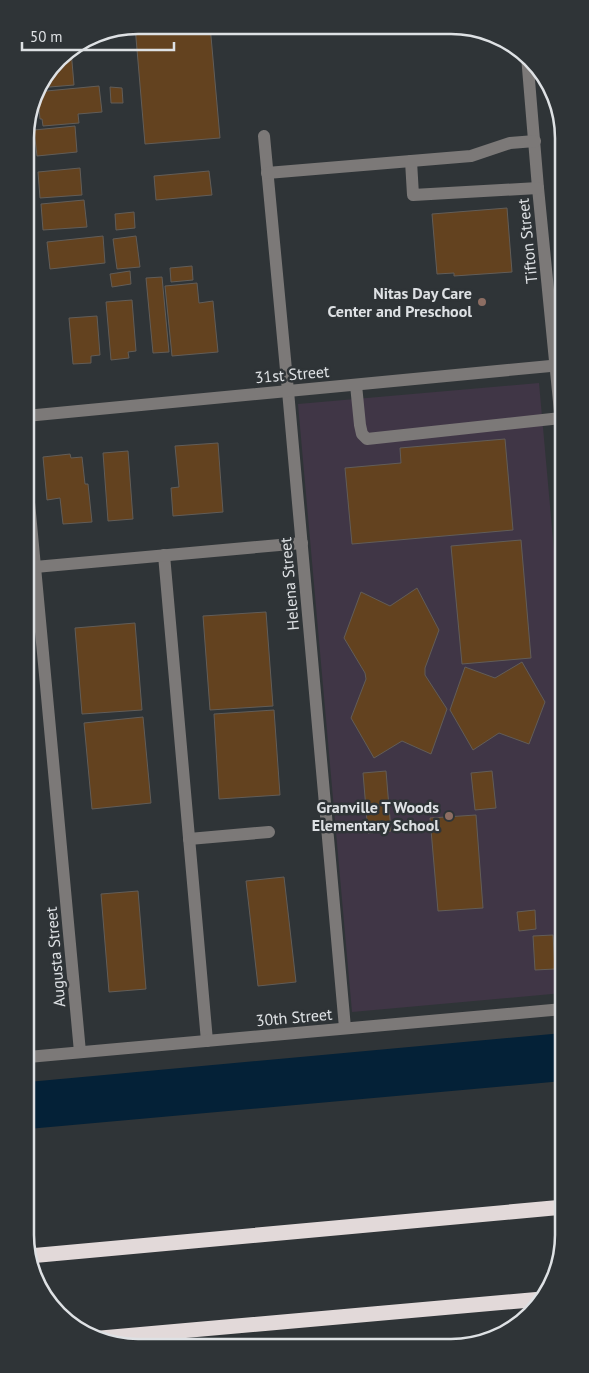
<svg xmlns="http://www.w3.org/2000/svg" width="589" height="1373" viewBox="0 0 589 1373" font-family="'PT Sans',sans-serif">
  <rect width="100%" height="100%" fill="#2f3437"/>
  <polygon fill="#403646" points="539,383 562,640 563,993 352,1012 298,404"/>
  <polygon fill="#042137" points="563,1033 563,1081 28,1129 28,1082"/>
  <g fill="#63421f" stroke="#625d58">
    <polygon points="138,25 210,25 220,138 145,144 135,26"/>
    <polygon points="71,50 74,85 37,88 63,53"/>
    <polygon points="99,86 102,112 78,114 79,123 43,126 42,119 40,119 39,109 32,109 32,105 36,92"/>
    <polygon points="110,87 122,88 123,103 111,103"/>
    <polygon points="75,126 77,152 37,156 34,130"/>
    <polygon points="80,168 82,195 40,198 38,172"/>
    <polygon points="209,171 212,195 156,200 154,176"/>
    <polygon points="84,200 87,227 43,230 41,204"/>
    <polygon points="507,208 512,272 454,276 454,273 437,274 432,214"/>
    <polygon points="134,212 135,228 116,230 115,214"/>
    <polygon points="103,236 105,263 50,269 47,242"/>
    <polygon points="136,236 140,267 117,269 113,239"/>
    <polygon points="192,266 193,280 171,282 170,268"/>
    <polygon points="130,271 131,284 112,287 110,274"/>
    <polygon points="162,277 169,352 153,353 146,278"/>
    <polygon points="197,283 199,303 213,301 218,352 172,356 165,286"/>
    <polygon points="132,300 136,351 128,352 129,358 111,360 106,302"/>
    <polygon points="97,316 100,355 91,356 91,363 73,364 69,318"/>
    <polygon points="505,439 513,530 352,544 345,468 401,463 400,448"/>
    <polygon points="218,443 223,512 173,516 171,488 179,487 175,446"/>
    <polygon points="128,451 133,519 108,521 103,453"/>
    <polygon points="70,454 71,458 82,457 85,484 88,484 92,522 63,524 60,498 47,500 43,457"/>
    <polygon points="521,540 531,658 462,664 451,546"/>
    <polygon points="417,588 439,630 425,668 425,675 447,709 431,754 402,741 374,758 351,718 366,679 365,673 344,638 361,592 390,606"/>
    <polygon points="266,612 273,706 210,710 203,616"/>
    <polygon points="135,623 142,710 82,714 75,628"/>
    <polygon points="522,662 545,702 529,744 499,733 473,750 450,710 465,667 495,678"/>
    <polygon points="274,710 280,795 219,799 214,714"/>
    <polygon points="143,717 151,803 92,809 84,723"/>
    <polygon points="386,771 391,831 368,833 363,773"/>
    <polygon points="492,771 496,808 475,810 471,773"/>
    <polygon points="476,815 483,908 438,911 430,818"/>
    <polygon points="284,877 296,982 258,986 246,881"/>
    <polygon points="138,891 146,989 109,992 101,894"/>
    <polygon points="535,910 536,929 519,931 517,912"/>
    <polygon points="553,935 555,969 535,970 533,936"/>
  </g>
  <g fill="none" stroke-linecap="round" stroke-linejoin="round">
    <g stroke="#7c7978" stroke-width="12">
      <polyline points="527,56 538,188 561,422"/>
      <polyline points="264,136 288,391 345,1028"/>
      <polyline points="411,161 413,195 538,188"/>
      <polyline points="267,173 471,156 510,143 535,141"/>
      <polyline points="356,385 360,425 362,434 367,439 561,418"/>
      <polyline points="26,416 561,365"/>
      <polyline points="26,470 80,1052"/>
      <polyline points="164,555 207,1041"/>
      <polyline points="35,567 302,543"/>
      <polyline points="189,839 269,832"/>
      <polyline points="28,1057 563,1009"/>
    </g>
    <g stroke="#e2d9d9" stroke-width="15">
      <polyline points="29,1256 564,1207"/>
      <polyline points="101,1338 542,1299"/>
    </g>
  </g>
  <g fill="#8d6e63" stroke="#2f3437" stroke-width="2">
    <circle cx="482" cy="302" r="5"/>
    <circle cx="449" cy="816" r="5"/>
  </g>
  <g text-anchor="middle" stroke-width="5" stroke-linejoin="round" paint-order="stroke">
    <g font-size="16" fill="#dee1e4" stroke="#2f3437">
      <text transform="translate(527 241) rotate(-96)" y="6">Tifton Street</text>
      <text transform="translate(292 374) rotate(-5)" y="6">31st Street</text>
      <text transform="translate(289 584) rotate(-95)" y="6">Helena Street</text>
      <text transform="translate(55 957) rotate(-95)" y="6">Augusta Street</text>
      <text transform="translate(294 1017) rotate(-5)" y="6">30th Street</text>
    </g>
    <g font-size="16" font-weight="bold" fill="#dee1e4" stroke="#2f3437" text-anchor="end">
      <text x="472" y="299">Nitas Day Care<tspan x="472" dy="18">Center and Preschool</tspan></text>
      <text x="439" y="813">Granville T Woods<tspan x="439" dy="18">Elementary School</tspan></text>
    </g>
  </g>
  <path d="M0 0H589V1373H0ZM138 34H451A104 104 0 0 1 555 138V1235A104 104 0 0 1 451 1339H138A104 104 0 0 1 34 1235V138A104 104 0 0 1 138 34Z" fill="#2f3437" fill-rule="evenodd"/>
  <path fill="none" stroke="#dee1e4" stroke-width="2.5" d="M138 34H451A104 104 0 0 1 555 138V1235A104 104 0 0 1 451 1339H138A104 104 0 0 1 34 1235V138A104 104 0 0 1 138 34Z"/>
  <path d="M22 42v8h152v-8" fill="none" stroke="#dee1e4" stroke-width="2.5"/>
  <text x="30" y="42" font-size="15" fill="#dee1e4" stroke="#2f3437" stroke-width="4" paint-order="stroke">50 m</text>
</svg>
